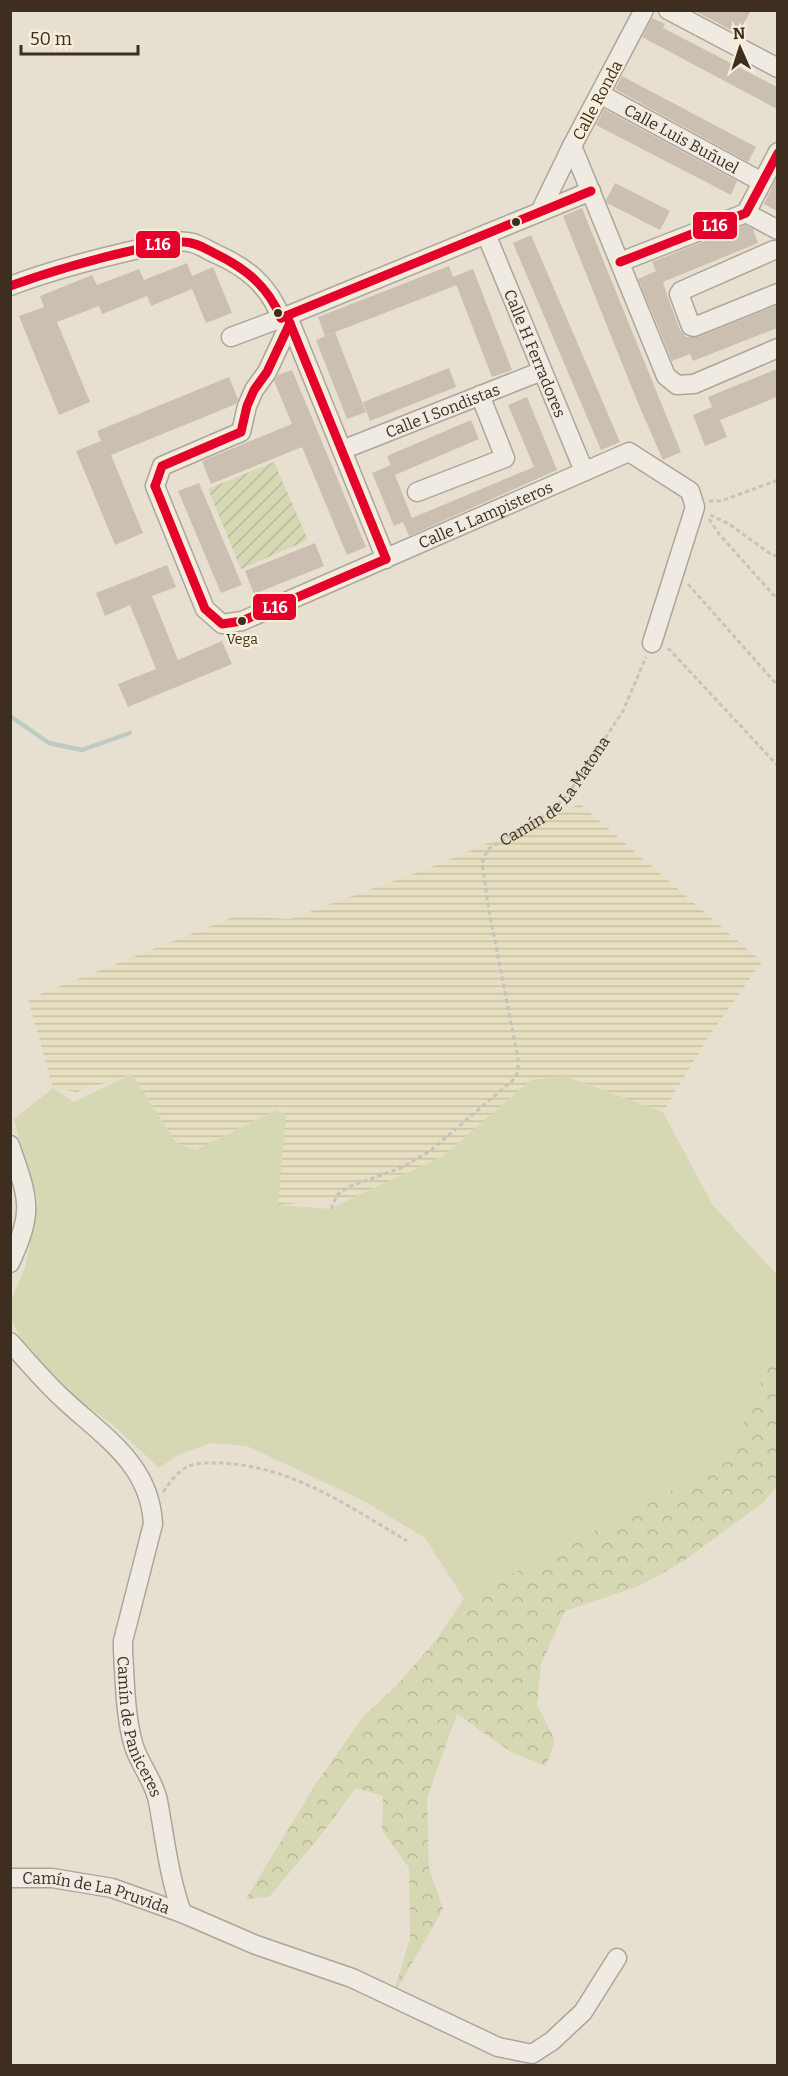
<svg xmlns="http://www.w3.org/2000/svg" width="788" height="2076" viewBox="0 0 788 2076" font-family="Bitter,serif">
  <defs>
    <pattern id="farmland-rules" width="6" height="5" patternUnits="userSpaceOnUse" patternTransform="scale(1.5)"><rect width="6" height="5" fill="#e6dfc2"/><path d="M0 2.5h6" fill="none" stroke="#c6c0a6"/></pattern>
    <pattern id="forest-crowns" width="20" height="18" patternUnits="userSpaceOnUse" patternTransform="scale(1.5)"><rect width="20" height="18" fill="#d6d7b3"/><path d="M2 6a3 3 0 1 1 6 0M12 15a3 3 0 1 1 6 0" fill="none" stroke="#b9b99a"/></pattern>
    <pattern id="garden-furrows" width="10" height="10" patternUnits="userSpaceOnUse" patternTransform="scale(1.5)"><rect width="10" height="10" fill="#d6d7b3"/><path d="M-1 1l2-2M0 10L10 0M9 11l2-2" fill="none" stroke="#b9b99a"/></pattern>
  </defs>
  <rect width="100%" height="100%" fill="#e7e0d1"/>
  <polygon fill="url(#farmland-rules)" points="580,804 762,962 709,1036 663,1112 564,1076 531,1080 442,1157 354,1197 278,1205 277,1110 196,1150 176,1143 132,1074 77,1092 53,1088 28,999 236,916 290,919 434,866"/>
  <polygon fill="#d6d7b3" points="132,1074 176,1143 196,1150 277,1110 286,1115 278,1205 331,1209 354,1197 442,1157 531,1080 564,1076 663,1112 712,1204 777,1275 777,1345 726,1462 464,1599 425,1538 364,1501 247,1446 212,1443 180,1454 159,1468 112,1424 38,1372 11,1319 10,1303 25,1268 38,1201 14,1119 53,1088 74,1102"/>
  <polygon fill="url(#forest-crowns)" points="777,1345 777,1486 764,1502 682,1562 639,1586 565,1611 541,1664 537,1705 555,1740 546,1766 511,1752 457,1714 427,1798 429,1868 443,1909 392,1998 410,1938 409,1868 382,1830 383,1796 356,1788 321,1835 269,1897 246,1899 317,1782 363,1717 396,1686 436,1640 464,1599 726,1462"/>
  <polygon fill="url(#garden-furrows)" points="274,462 308,540 241,569 208,489"/>
  <g fill="none" stroke-linecap="round" stroke-linejoin="round">
    <polyline stroke="#bcccc2" stroke-width="4.5" points="10,716 49,743 82,750 130,733"/>
  </g>
  <g fill="#cbbfb2">
    <polygon points="693,10 751,10 739,34"/>
    <polygon points="652,18 665,24 663,28 777,87 777,109 642,37"/>
    <polygon points="622,76 756,147 748,162 615,89"/>
    <polygon points="604,109 737,181 731,195 596,125"/>
    <polygon points="777,177 777,211 764,204"/>
    <polygon points="615,183 670,211 660,230 607,203 606,200"/>
    <polygon points="582,208 681,452 663,460 640,408 563,216"/>
    <polygon points="745,225 753,229 758,243 663,282 668,298 680,330 686,337 698,337 777,305 777,328 693,361 690,354 672,361 638,279 656,271 652,262"/>
    <polygon points="531,235 620,442 601,450 513,243"/>
    <polygon points="187,263 192,276 213,267 232,313 206,323 192,289 151,306 147,296 102,314 99,306 57,322 90,402 59,415 19,316 44,307 40,296 92,275 97,285 139,269 144,280"/>
    <polygon points="449,266 453,277 473,269 512,370 492,377 454,279 457,285 325,336 318,317"/>
    <polygon points="335,332 366,412 347,419 316,340"/>
    <polygon points="449,368 456,387 370,421 363,402"/>
    <polygon points="777,369 777,397 720,420 727,437 705,446 693,415 712,407 708,397"/>
    <polygon points="292,370 366,547 347,555 302,447 211,484 202,461 292,424 274,381 278,375"/>
    <polygon points="229,377 238,399 236,404 111,455 143,533 115,545 76,451 101,441 97,431"/>
    <polygon points="527,397 557,470 409,536 403,522 394,526 372,473 391,465 412,518 534,467 508,405"/>
    <polygon points="471,420 479,439 395,475 387,456"/>
    <polygon points="199,483 242,585 221,593 178,491"/>
    <polygon points="315,543 324,566 254,594 245,571"/>
    <polygon points="167,565 176,587 152,596 178,660 222,641 232,664 128,707 118,684 156,669 130,605 105,616 96,593"/>
  </g>
  <g fill="none" stroke-linecap="round" stroke-linejoin="round">
    <defs>
      <g id="minor">
        <polyline points="644,10 572,146 666,376 677,385 694,384 778,348"/>
        <polyline points="668,10 778,68"/>
        <path id="s2" d="M600 94 762 182"/>
        <polyline points="540,212 572,146"/>
        <polyline points="746,213 778,230"/>
        <path id="s3" d="M486 234 584 471"/>
        <polyline points="774,250 681,291 679,294 691,326 694,327 778,293"/>
        <polyline points="620,262 746,213 778,152"/>
        <path d="M10 286C52 270 95 259 139 249 156 246 176 238 193 243 200 245 208 250 214 253 246 267 269 285 281 318"/>
        <polyline points="288,317 386,559"/>
        <path id="s4" d="M290 323 267 372 254 390 247 406 241 432 162 466 155 486 205 609 222 624 242 621 629 452 690 491 695 507 652 643"/>
        <polyline points="231,337 287,316 591,191"/>
        <path id="s5" d="M342 450 542 371"/>
        <polyline points="417,492 505,458 480,395"/>
        <path d="M10 1145C28 1199 35 1209 10 1263"/>
        <path id="s6" d="M10 1342C27 1361 43 1380 61 1397 102 1436 150 1463 153 1524L123 1641V1651C125 1681 125 1714 133 1743 138 1763 154 1780 158 1801 165 1839 169 1877 182 1913"/>
        <path id="s7" d="M10 1878H52L112 1888 182 1913 256 1945 352 1978 498 2047 532 2054 552 2041 583 2012 617 1958"/>
      </g>
    </defs>
    <use href="#minor" stroke="#ada599" stroke-width="21"/>
    <g stroke="#c8c2b9" stroke-width="3" stroke-dasharray="4.5 3" stroke-linecap="butt">
      <polyline points="709,501 721,501 778,480"/>
      <polyline points="710,515 729,524 772,555 778,556"/>
      <polyline points="709,519 719,534 778,600"/>
      <polyline points="688,584 778,686"/>
      <polyline points="668,648 778,766"/>
      <path id="s1" d="M331 1209 337 1195 348 1187 401 1168 430 1151 512 1081 518 1072V1058L489 911 482 863 488 849 551 812 568 794 623 711 646 657"/>
      <path d="M163 1492C170 1482 178 1471 189 1466 198 1462 211 1463 221 1463 291 1466 349 1506 407 1541"/>
    </g>
    <use href="#minor" stroke="#efebe3" stroke-width="18"/>
    <defs>
      <g id="bus-1">
        <polyline points="620,262 746,213 778,153"/>
        <path d="M10 286C54 270 98 258 143 248 156 245 170 241 184 242 195 242 204 248 214 253 245 268 267 285 281 318"/>
        <polyline points="287,316 386,559"/>
        <polyline points="281,318 591,191"/>
        <polyline points="155,486 205,609 222,624 242,621 386,559"/>
        <polyline points="155,486 162,466 241,432 247,406 254,390 267,372 290,323"/>
      </g>
    </defs>
    <use href="#bus-1" stroke="#f7eed8" stroke-width="14"/>
    <use href="#bus-1" stroke="#e4002b" stroke-width="9"/>
  </g>
  <g fill="#3d2e20" stroke="#f7eed8" stroke-width="2">
    <circle cx="516" cy="222" r="5"/>
    <circle cx="278" cy="313" r="5"/>
    <circle cx="242" cy="621" r="5"/>
  </g>
  <g text-anchor="middle" stroke-width="5" stroke-linejoin="round" paint-order="stroke">
    <g font-size="14" fill="#3d2e20" stroke="#f7eed8">
      <text x="242" y="644">Vega</text>
    </g>
    <g font-size="16" fill="#3d2e20" stroke="#f7eed8">
      <text transform="translate(597 100) rotate(-62)" y="6">Calle Ronda</text>
      <text dy="6" stroke="none"><textPath href="#s2" startOffset="93">Calle Luis Buñuel</textPath></text>
      <text dy="6" stroke="none"><textPath href="#s3" startOffset="129">Calle H Ferradores</textPath></text>
      <text dy="6" stroke="none"><textPath href="#s5" startOffset="108">Calle I Sondistas</textPath></text>
      <text dy="6" stroke="none"><textPath href="#s4" startOffset="669">Calle L Lampisteros</textPath></text>
      <text dy="6" stroke="none"><textPath href="#s1" startOffset="555">Camín de La Matona</textPath></text>
      <text dy="6" stroke="none"><textPath href="#s6" startOffset="446">Camín de Paniceres</textPath></text>
      <text dy="6" stroke="none"><textPath href="#s7" startOffset="88">Camín de La Pruvida</textPath></text>
    </g>
  </g>
  <g stroke="#f7eed8" stroke-width="2">
    <rect x="692" y="211" width="46" height="29" rx="6" fill="#e4002b"/>
    <rect x="135" y="230" width="46" height="29" rx="6" fill="#e4002b"/>
    <rect x="252" y="593" width="45" height="28" rx="6" fill="#e4002b"/>
  </g>
  <g font-size="16" text-anchor="middle" font-weight="bold" fill="#fff">
    <text x="715" y="231">L16</text>
    <text x="158" y="250">L16</text>
    <text x="275" y="613">L16</text>
  </g>
  <rect width="788" height="2076" fill="none" stroke="#3d2e20" stroke-width="24"/>
  <g transform="translate(740 48) rotate(357)" stroke="#f7eed8" stroke-width="4.5" paint-order="stroke">
  <path d="M0-4.5L10 22L0 15L-10 22Z" fill="#3d2e20"/>
  <text y="-9" font-size="16" font-weight="bold" text-anchor="middle" fill="#3d2e20">N</text>
  </g>
  <path d="M21 45v9h117v-9" fill="none" stroke="#3d2e20" stroke-width="3"/>
  <text x="30" y="45" font-size="18" fill="#3d2e20" stroke="#f7eed8" stroke-width="4.5" paint-order="stroke">50 m</text>
</svg>
